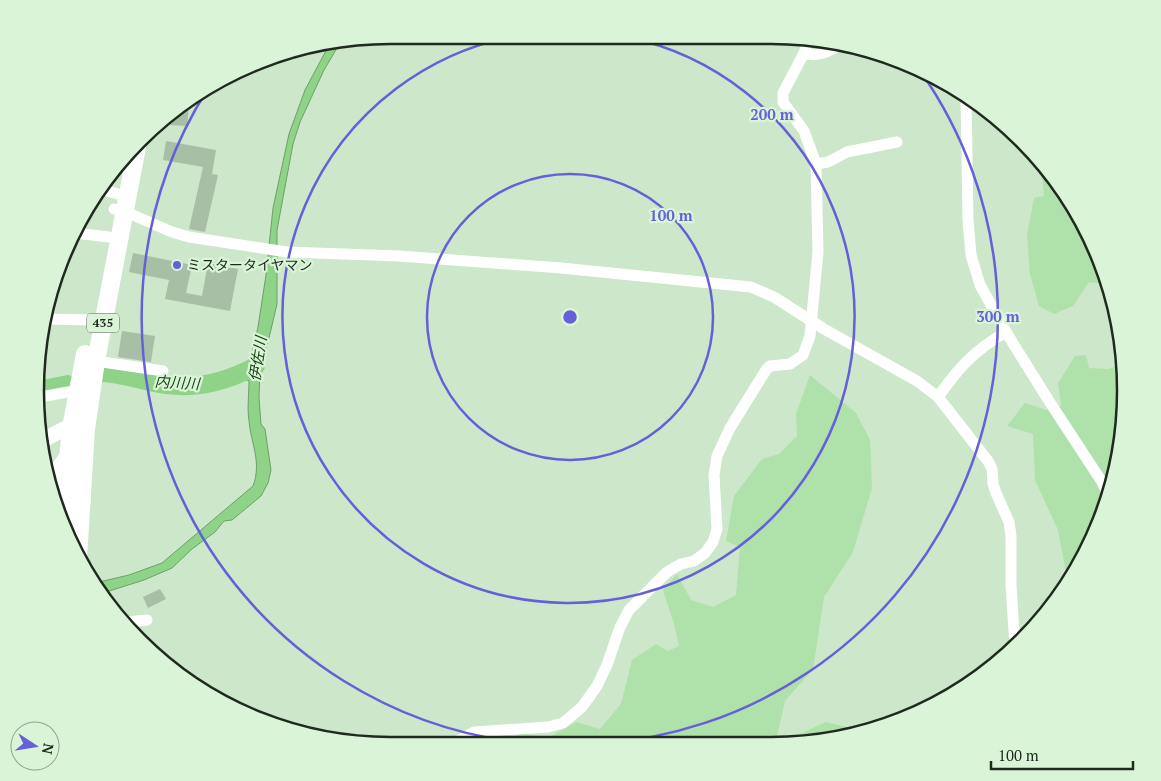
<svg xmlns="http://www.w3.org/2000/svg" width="1161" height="781" viewBox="0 0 1161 781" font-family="'PT Serif','Noto Sans JP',serif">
  <rect width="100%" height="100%" fill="#cde7ca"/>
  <g fill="#afe1aa">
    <polygon points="1041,162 1053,174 1089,234 1110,288 1105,284 1089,282 1073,306 1054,314 1039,306 1030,274 1027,235 1034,198 1044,196"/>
    <polygon points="1086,355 1089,368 1108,369 1125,364 1123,437 1107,505 1078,568 1068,583 1058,530 1035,480 1033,434 1007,426 1025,403 1046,410 1061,406 1058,383 1075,356"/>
    <polygon points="810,375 856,413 870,440 872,488 853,552 824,597 813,669 785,701 775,745 516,744 517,733 550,737 576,722 600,729 621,704 632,660 656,644 668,651 679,646 674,624 663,590 677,574 691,600 713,607 736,595 740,547 726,541 734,496 762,459 779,454 797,436 796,414"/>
    <polygon points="826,722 867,732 793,745 775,745"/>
  </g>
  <path fill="#8ed387" stroke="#6da068" d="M340 43 324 70 300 122 293 144 277 230V304L269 338 260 365 259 398 261 424 265 429 271 470 268 483 261 496 232 520 224 521 215 532 192 549 172 568 144 580 103 593 95 583 129 575 162 563 253 486C262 462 251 444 249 421 247 408 249 394 249 381L243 378 244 366 251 357 258 327 266 275 273 208 289 134 305 90 329 45Z"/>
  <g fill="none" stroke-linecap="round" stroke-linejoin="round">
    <g stroke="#8ed387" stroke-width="18">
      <path d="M97 373C117 372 134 379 154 383 189 391 224 383 256 366"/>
      <polyline points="38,390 68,384"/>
    </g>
  </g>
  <g fill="#a7bfa4">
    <polygon points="183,104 189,105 187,126 170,125 171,115"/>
    <polygon points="166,141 216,150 212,174 218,175 205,232 189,229 203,167 163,160"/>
    <polygon points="133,253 192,265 186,293 202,296 208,263 238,269 230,311 165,299 169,280 129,272"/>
    <polygon points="122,331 155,336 151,362 118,357"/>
    <polygon points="160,589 166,599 148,608 143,597"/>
  </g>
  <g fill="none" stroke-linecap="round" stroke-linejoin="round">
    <g stroke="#fff" stroke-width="11">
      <path d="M804 53C818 58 828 51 840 45"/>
      <polyline points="966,97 968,220 971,255 980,285 1006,332 1049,401 1102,482 1109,497"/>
      <polyline points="816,164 828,162 847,152 897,142"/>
      <polyline points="100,189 118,194"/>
      <path d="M114 209 126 212 172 232 189 237 287 252 399 256 561 268 751 287 774 297 824 329 917 381 938 397C959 367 975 350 1006 332"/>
      <polyline points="75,233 109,237"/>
      <polyline points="47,319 92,320"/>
      <polyline points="96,361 163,371"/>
      <polyline points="39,396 46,396 79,390"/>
      <polyline points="938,397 988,461 992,469 993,484 996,493 1009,522 1011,536 1011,585 1015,646"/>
      <polyline points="127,622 147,620"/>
      <polyline points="454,743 474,732 548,727 563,723 582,707 597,686 607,665 620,627 629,610 667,572 681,564 694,561 705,553 713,542 717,529 714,475 717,456 730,428 766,370 770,366 790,364 803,355 810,336 818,252 816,164 804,131 783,102 783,93 804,53 809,38"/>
    </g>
    <polyline stroke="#fff" stroke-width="15" points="43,440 64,429 82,429"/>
    <g stroke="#fff" stroke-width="18">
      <polyline points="65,525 68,459 71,428 85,354"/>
      <polyline points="78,558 86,429 96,361 137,147"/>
    </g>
    <g stroke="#fff" stroke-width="20">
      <polyline points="47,480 58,472 68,459"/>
      <polyline points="52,495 81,501"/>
    </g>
  </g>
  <g fill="none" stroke="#6560d9" stroke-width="2.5">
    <circle cx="570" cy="317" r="143"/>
    <path d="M627 37A286 286 0 1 1 515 36"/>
    <path d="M536 744A428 428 0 0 1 207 90M921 72A428 428 0 0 1 596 744"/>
  </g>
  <circle fill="#6560d9" stroke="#daf4d7" stroke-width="2" cx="177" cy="265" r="5"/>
  <g text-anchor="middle" stroke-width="4.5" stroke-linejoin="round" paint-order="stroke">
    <rect fill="#daf4d7" stroke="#586656" stroke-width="1" x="87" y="313.5" width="32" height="19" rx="4"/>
    <g font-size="12" font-weight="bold" fill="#20291f">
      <text x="103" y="327">435</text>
    </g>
    <g font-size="14" fill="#20291f" stroke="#daf4d7" text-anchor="start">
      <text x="187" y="270">ミスタータイヤマン</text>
    </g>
    <g font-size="15" font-style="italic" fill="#174513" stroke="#daf4d7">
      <text transform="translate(258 359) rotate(-81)" y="5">伊佐川</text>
      <text transform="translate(177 383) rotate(3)" y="5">内川川</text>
    </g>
  </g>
  <path d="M0 0H1161V781H0ZM390 44H771A346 346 0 0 1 1117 390V391A346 346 0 0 1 771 737H390A346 346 0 0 1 44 391V390A346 346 0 0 1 390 44Z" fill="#daf4d7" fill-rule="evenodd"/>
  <path fill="none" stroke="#20291f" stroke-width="2.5" d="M390 44H771A346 346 0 0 1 1117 390V391A346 346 0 0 1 771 737H390A346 346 0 0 1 44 391V390A346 346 0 0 1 390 44Z"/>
  <circle cx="570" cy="317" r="8" fill="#6560d9" stroke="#daf4d7" stroke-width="2.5"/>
  <g font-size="15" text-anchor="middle" font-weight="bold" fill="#6560d9" stroke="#daf4d7" stroke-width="4.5" stroke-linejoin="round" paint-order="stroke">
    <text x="772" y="120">200 m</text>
    <text x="671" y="221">100 m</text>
    <text x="998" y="322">300 m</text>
  </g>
  <g transform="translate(35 746) rotate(102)"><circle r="24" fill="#daf4d7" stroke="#90a38d"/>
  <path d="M0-4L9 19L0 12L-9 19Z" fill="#6560d9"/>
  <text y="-8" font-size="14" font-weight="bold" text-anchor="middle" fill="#20291f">N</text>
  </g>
  <path d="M991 761v8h142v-8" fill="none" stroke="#20291f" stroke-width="2.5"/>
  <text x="998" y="761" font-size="15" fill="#20291f" stroke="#daf4d7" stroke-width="4" paint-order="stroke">100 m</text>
</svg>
